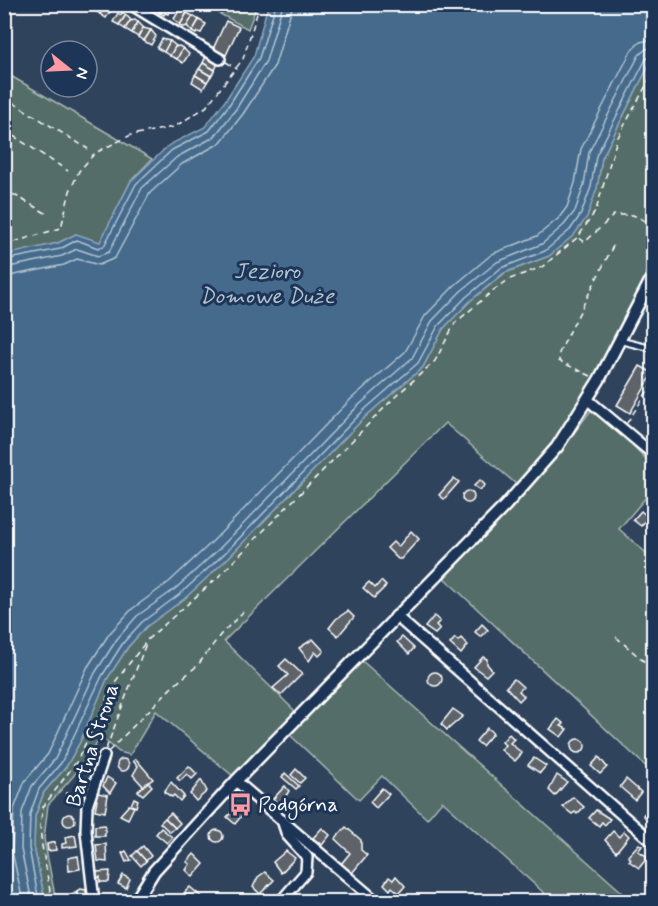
<svg xmlns="http://www.w3.org/2000/svg" width="658" height="906" viewBox="0 0 658 906" font-family="Mynerve,sans-serif">
  <rect width="100%" height="100%" fill="#30435c"/>
  <filter id="ink" filterUnits="userSpaceOnUse"><feTurbulence type="fractalNoise" baseFrequency=".0167" numOctaves="2"/><feDisplacementMap in="SourceGraphic" scale="12" xChannelSelector="R" yChannelSelector="G"/><feConvolveMatrix kernelMatrix="1 2 1 2 8 2 1 2 1" color-interpolation-filters="sRGB"/></filter>
  <g filter="url(#ink)">
    <g fill="#556d69" stroke="#aab6b4" stroke-width="1.5">
      <polygon points="203,5 257,4 257,5 248,29"/>
      <polygon points="653,57 652,261 609,358 554,442 516,484 445,423 224,641 296,712 234,777 156,711 130,755 119,752 101,737 76,773 48,805 44,839 56,901 45,901 34,847 35,816 44,792 66,767 80,742 107,679 128,647 146,627 184,599 228,558 367,415 423,367 443,329 470,301 505,273 549,256 597,188 602,158"/>
      <polygon points="4,72 152,159 131,181 100,243 76,234 58,243 5,256"/>
      <path d="M594 406 653 466V489L619 529 653 559V773L443 577C500 521 547 472 594 406Z"/>
      <polygon points="360,659 632,901 553,901 442,801 427,819 382,776 359,800 290,735"/>
    </g>
    <polygon fill="#446b8c" stroke="#8fa6ba" stroke-width="1.5" points="272,4 653,5 653,57 602,158 597,188 587,217 574,235 549,256 504,273 470,301 443,329 423,367 367,415 228,558 184,599 146,627 128,647 107,679 80,742 66,767 44,792 35,816 34,847 45,901 5,901 5,255 58,243 76,234 100,242 131,181 169,145 205,127 225,101 254,56 266,12"/>
    <g fill="none" stroke-linecap="round" stroke-linejoin="round">
      <g stroke="#b4c4d1" stroke-width="1.5">
        <polyline points="4,260 60,249 77,240 98,248 104,246 136,184 172,150 209,131 229,105 259,58 276,4"/>
        <polyline points="4,268 62,256 77,249 98,256 109,252 142,188 177,157 214,137 236,109 266,61 283,4"/>
        <polyline points="4,277 64,265 77,259 99,265 115,258 150,193 182,164 220,143 243,114 275,65 293,4"/>
        <polyline points="23,902 12,851 14,809 25,781 48,754 87,668 109,634 132,609 169,582 212,542 351,399 405,352 425,316 455,285 492,254 537,236 558,219 567,207 575,183 581,149 631,51 640,42 654,39"/>
        <polyline points="32,902 21,849 22,812 32,786 55,759 95,673 117,639 137,616 175,589 219,549 358,406 412,358 432,321 461,291 497,262 542,244 564,225 575,211 584,185 589,152 639,55 646,49 654,48"/>
        <polyline points="39,902 29,848 30,814 39,789 61,763 102,676 123,643 142,622 180,594 224,554 363,411 418,363 438,326 466,297 501,268 545,251 570,230 581,214 591,187 596,156 646,59 654,55"/>
      </g>
    </g>
    <g fill="#5d6369" stroke="#fff" stroke-width="1.5">
      <polygon points="97,4 106,4 100,14 94,10"/>
      <polygon points="106,4 112,9 106,18 100,14"/>
      <polygon points="157,4 165,4 160,13 155,7"/>
      <polygon points="165,4 174,5 168,14 165,13 164,15 160,13"/>
      <polygon points="180,9 187,13 180,25 174,19"/>
      <polygon points="122,12 126,15 119,25 113,22 118,13 121,15"/>
      <polygon points="187,13 193,16 188,26 184,27 180,25"/>
      <polygon points="126,15 131,20 125,29 119,25"/>
      <polygon points="193,16 199,20 192,32 187,26"/>
      <polygon points="135,20 138,22 132,33 125,29 130,21"/>
      <polygon points="199,20 206,24 201,33 198,32 196,34 192,32"/>
      <polygon points="226,21 239,27 226,55 213,49"/>
      <polygon points="138,22 144,28 138,37 132,33"/>
      <polygon points="143,28 151,30 144,41 138,37"/>
      <polygon points="151,30 156,36 151,45 144,41"/>
      <polygon points="162,39 170,41 164,52 157,48"/>
      <polygon points="170,41 176,46 170,56 164,52"/>
      <polygon points="179,46 183,48 177,59 170,56 175,47"/>
      <polygon points="183,48 189,54 183,63 177,59"/>
      <polygon points="206,56 218,63 215,70 203,63"/>
      <polygon points="203,63 215,70 211,76 199,69"/>
      <polygon points="199,69 211,76 207,82 195,75"/>
      <polygon points="195,75 207,82 203,89 192,82"/>
      <polygon points="640,366 653,373 630,413 617,405"/>
      <polygon points="454,478 459,482 444,499 439,495"/>
      <polygon points="480,480 485,485 480,490 474,486"/>
      <circle cx="468" cy="497" r="6"/>
      <polygon points="641,511 648,517 641,526 633,520"/>
      <polygon points="411,531 419,539 401,559 398,559 387,548 393,542 398,547"/>
      <polygon points="381,581 386,586 374,598 363,588 369,582 375,588"/>
      <polygon points="348,611 354,617 338,636 329,628 336,619"/>
      <polygon points="434,616 440,621 436,625 440,629 435,634 425,627"/>
      <polygon points="482,624 488,630 481,637 475,632"/>
      <polygon points="402,637 414,648 409,654 397,642"/>
      <polygon points="455,638 458,641 461,638 468,645 461,654 450,644"/>
      <polygon points="313,639 324,651 319,656 315,652 309,661 299,648"/>
      <polygon points="483,657 487,659 487,664 492,670 486,676 474,667"/>
      <polygon points="286,659 302,674 281,695 273,688 288,675 279,666"/>
      <circle cx="435" cy="679" r="7"/>
      <polygon points="514,679 523,687 519,691 524,696 519,701 506,687"/>
      <polygon points="453,709 463,716 447,730 441,724"/>
      <polygon points="558,719 564,724 561,726 567,729 561,737 550,729"/>
      <polygon points="487,728 493,733 482,746 476,741"/>
      <polygon points="509,734 514,739 510,743 522,753 515,761 501,750 505,745 502,742"/>
      <circle cx="578" cy="746" r="7"/>
      <polygon points="599,757 607,767 600,774 591,766"/>
      <polygon points="534,758 546,766 540,773 528,765"/>
      <circle cx="123" cy="765" r="6"/>
      <polygon points="136,759 153,779 143,786 133,775 138,766 133,761"/>
      <polygon points="189,766 197,774 192,779 187,774 180,781 177,778"/>
      <polygon points="296,769 305,778 300,783 291,775"/>
      <polygon points="285,773 299,786 296,789 282,777"/>
      <polygon points="557,775 567,782 555,796 549,790"/>
      <polygon points="107,777 116,783 110,793 103,786"/>
      <polygon points="626,779 641,792 635,800 620,787"/>
      <polygon points="201,780 207,791 196,801 190,794"/>
      <polygon points="148,782 152,786 143,795 138,791"/>
      <polygon points="171,782 184,796 180,801 174,795 172,797 164,792"/>
      <polygon points="285,786 289,791 280,805 273,799"/>
      <polygon points="382,788 389,794 376,808 370,802"/>
      <polygon points="93,792 108,795 105,812 95,810 97,800 91,798"/>
      <polygon points="66,793 76,794 75,803 66,803"/>
      <polygon points="573,797 584,807 577,814 575,812 572,814 563,807"/>
      <polygon points="134,798 138,800 136,807 131,805"/>
      <polygon points="654,802 654,816 648,820 643,815"/>
      <polygon points="129,805 134,807 128,819 120,815"/>
      <polygon points="235,809 243,814 235,824 227,817"/>
      <polygon points="596,810 610,819 605,825 602,822 599,826 589,818"/>
      <polygon points="171,813 180,823 175,828 165,818"/>
      <circle cx="69" cy="820" r="6"/>
      <polygon points="165,818 175,828 170,832 160,823"/>
      <polygon points="105,825 105,836 95,836 95,826"/>
      <polygon points="346,827 361,840 361,850 367,855 352,873 341,864 350,853 335,839"/>
      <polygon points="161,828 172,837 167,843 156,834"/>
      <polygon points="322,828 330,835 322,845 313,838"/>
      <circle cx="217" cy="836" r="6"/>
      <polygon points="613,831 619,837 624,831 629,836 616,852 605,840"/>
      <polygon points="75,835 77,846 62,848 62,844 66,843 65,837"/>
      <polygon points="55,842 56,850 48,851 47,844"/>
      <polygon points="106,844 107,862 98,861 96,845"/>
      <polygon points="639,844 642,846 638,851 648,857 639,868 629,861 631,859 628,856"/>
      <polygon points="143,846 151,856 146,861 137,851"/>
      <polygon points="126,851 131,860 126,862 122,853"/>
      <polygon points="137,851 146,861 141,866 132,856"/>
      <polygon points="286,851 295,858 281,873 273,862"/>
      <polygon points="194,854 204,864 193,877 186,870 190,864 187,862"/>
      <polygon points="78,856 80,869 69,871 68,858"/>
      <polygon points="654,868 654,881 647,876"/>
      <polygon points="110,871 109,882 100,882 100,877 96,878 96,872"/>
      <polygon points="265,872 274,880 260,894 253,887 258,877"/>
      <polygon points="123,875 130,879 126,888 118,884"/>
      <polygon points="396,876 405,886 399,893 392,887 390,890 384,884 389,877 393,880"/>
      <polygon points="190,887 203,898 200,902 194,902 184,893"/>
      <polygon points="80,889 86,890 87,901 72,902 71,899 77,898 77,891"/>
      <polygon points="77,891 77,898 70,899 70,895"/>
    </g>
    <g fill="none" stroke-linecap="round" stroke-linejoin="round">
      <defs>
        <polyline id="service" points="621,341 654,349"/>
        <g id="minor">
          <polyline points="130,4 220,59"/>
          <polyline points="587,399 654,455"/>
          <polyline points="396,616 654,843"/>
          <polyline points="236,781 377,902"/>
          <polyline points="94,902 86,831 87,806 104,756"/>
          <polyline points="280,902 306,872 307,857 287,835 282,820"/>
        </g>
        <polyline id="tertiary" points="135,902 154,871 236,781 505,506 557,447 599,380 654,274"/>
      </defs>
      <use href="#service" stroke="#fff" stroke-width="9"/>
      <use href="#minor" stroke="#fff" stroke-width="14"/>
      <use href="#tertiary" stroke="#fff" stroke-width="15"/>
      <g stroke="#fff" stroke-width="1.5" stroke-dasharray="6 4.5" stroke-linecap="butt">
        <polyline points="226,62 237,69"/>
        <polyline points="4,97 88,149"/>
        <polyline points="4,130 68,171"/>
        <polyline points="4,189 49,215"/>
        <polyline points="579,238 585,242 614,215 633,215 654,225"/>
        <polyline points="4,245 61,228 70,191 79,171 95,153 131,135 174,127 206,107 243,59 260,4"/>
        <polyline points="591,376 559,361 559,353 615,242"/>
        <polyline points="627,423 654,381"/>
        <polyline points="616,637 654,670"/>
        <polyline points="106,749 147,641"/>
        <polyline points="109,751 171,688 198,665 221,634 243,612"/>
        <polyline points="52,902 42,846 40,826 43,807 77,761 115,682 148,639 217,578 396,396 435,361 455,323 495,289 510,279 542,267 578,237 596,210 617,139 654,71"/>
      </g>
      <use href="#service" stroke="#1d3557" stroke-width="4.5"/>
      <use href="#minor" stroke="#1d3557" stroke-width="9"/>
      <use href="#tertiary" stroke="#1d3557" stroke-width="10"/>
    </g>
  </g>
  <defs>
    <symbol id="bus-bare" viewBox="-9 -9 18 18"><path d="M-5-6H5V4H4V6H2V4H-2V6H-4V4H-5ZM-3.5-4V0h7V-4ZM-3.5 1.2v1.5H-2V1.2ZM2 1.2v1.5H3.5V1.2Z" fill="#ff9aa2" stroke="#1d3557" stroke-width="2.5" paint-order="stroke"/></symbol>
  </defs>
  <g fill-rule="evenodd">
    <use href="#bus-bare" x="224" y="788" width="33" height="33"/>
  </g>
  <g text-anchor="middle" stroke-width="6" stroke-linejoin="round" paint-order="stroke">
    <g font-size="21" fill="#fff" stroke="#1d3557">
      <text transform="translate(92 745) rotate(-72)" y="7">Bartna Strona</text>
    </g>
    <g font-size="21" fill="#fff" stroke="#1d3557" text-anchor="start">
      <text x="258" y="811">Podgórna</text>
    </g>
    <g font-size="22" font-style="italic" fill="#b4c4d1" stroke="#1d3557">
      <text x="267" y="278">Jezioro<tspan x="267" dy="25">Domowe Duże</tspan></text>
    </g>
  </g>
  <rect width="658" height="906" fill="none" stroke="#1d3557" stroke-width="24"/>
  <rect x="12" y="12" width="634" height="882" fill="none" stroke="#fff" stroke-width="2" filter="url(#ink)"/>
  <g transform="translate(69 69) rotate(108)"><circle r="28" fill="#1d3557" stroke="#77869a" stroke-width="1.5"/>
  <path d="M0-4.5L10 22L0 15L-10 22Z" fill="#ff9aa2"/>
  <text y="-9" font-size="16" font-weight="bold" text-anchor="middle" fill="#ffffff">N</text>
  </g>
</svg>
